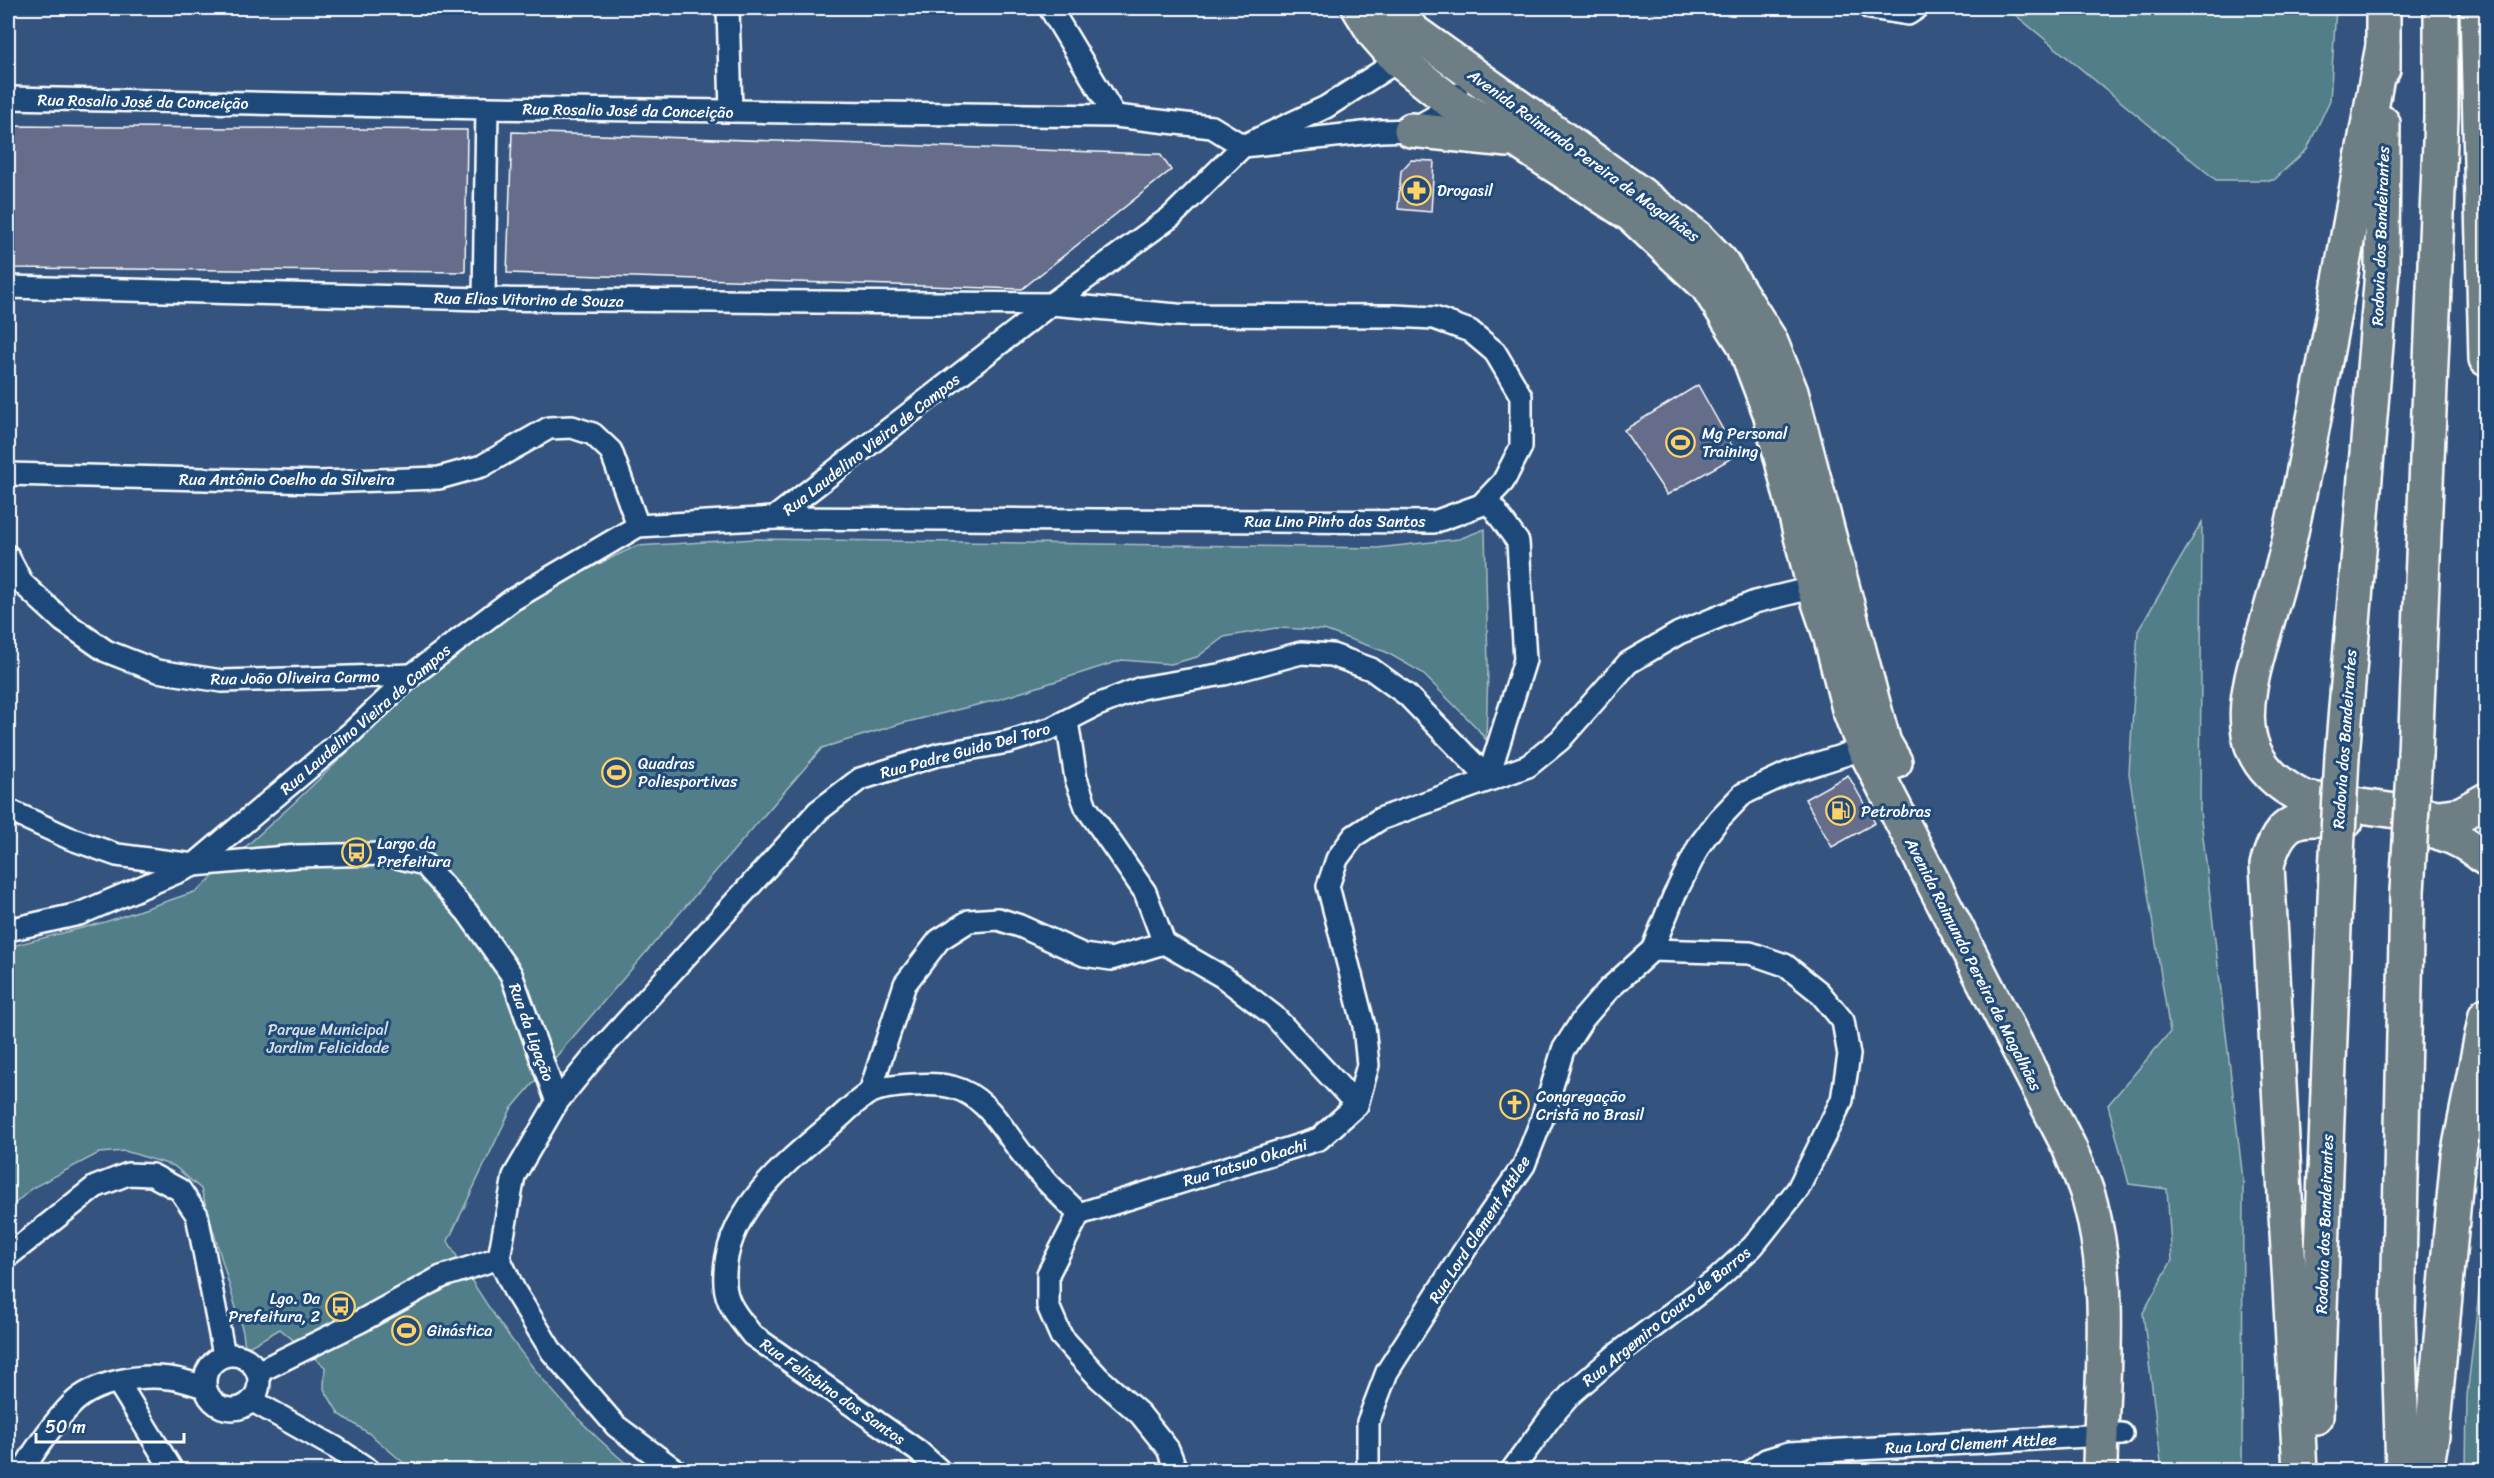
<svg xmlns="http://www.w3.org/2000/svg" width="2494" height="1478" viewBox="0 0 2494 1478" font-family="Sriracha,sans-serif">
  <rect width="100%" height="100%" fill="#34547f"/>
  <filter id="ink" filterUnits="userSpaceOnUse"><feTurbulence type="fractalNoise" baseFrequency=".0167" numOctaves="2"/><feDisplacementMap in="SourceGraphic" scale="12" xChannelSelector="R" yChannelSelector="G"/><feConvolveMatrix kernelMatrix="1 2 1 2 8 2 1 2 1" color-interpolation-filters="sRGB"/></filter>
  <g filter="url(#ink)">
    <g fill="#517e88" stroke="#a8bec4" stroke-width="1.5">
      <polygon points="2007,8 2336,8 2330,100 2307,149 2274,180 2216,180"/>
      <polygon points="2202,522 2200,811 2243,1180 2242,1470 2162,1470 2143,1313 2172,1260 2167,1189 2129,1184 2108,1105 2170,1032 2129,773 2138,631"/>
      <path d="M1485 529 1488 668 1486 740 1477 728 1421 672 1386 652 1324 630 1276 628 1224 637 1197 657 1171 664 1122 660 997 700 903 723 822 748 511 1109 448 1241C496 1326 558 1408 634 1470H412L370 1434 339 1414 324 1389 325 1367 280 1329 245 1349 243 1332 201 1189 174 1166 125 1151 99 1153 32 1188 8 1210V947L105 922 197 891 295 802 446 658 561 582 636 546 756 539 1377 548 1459 539Z"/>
      <polygon points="2486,1232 2486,1470 2466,1470 2467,1396"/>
    </g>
    <g fill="#656d8a" stroke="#fff" stroke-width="1.5">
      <polygon points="8,126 467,130 465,272 8,268"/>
      <polygon points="512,132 1154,154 1160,154 1171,170 1022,289 507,273"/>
      <polygon points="1411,160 1434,161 1431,212 1398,209 1401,171"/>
      <polygon points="1698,385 1737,455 1667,495 1624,430"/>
      <polygon points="1848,775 1875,823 1832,847 1805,799"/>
    </g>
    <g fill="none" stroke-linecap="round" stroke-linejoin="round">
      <defs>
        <g id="minor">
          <polyline points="728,8 731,111"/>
          <polyline points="1050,8 1115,116"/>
          <polyline points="1870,8 1908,14 1917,8"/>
          <polyline points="8,98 487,108 1115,116 1212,127 1243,146 1381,131 1411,130 1434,117 1457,94"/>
          <polyline points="8,287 484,299 1051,304 1177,315 1394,316 1434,318 1470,331 1495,352 1521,396 1521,447 1503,482 1481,505 1434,522 774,518"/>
          <polyline points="484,299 487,108"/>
          <polyline points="8,474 320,482 439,478 482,466 549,428 572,427 593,434 611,451 638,526"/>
          <polyline points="1487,499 1518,542 1525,660 1488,778"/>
          <polyline points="8,556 22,583 63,621 106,651 157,671 222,681 412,675"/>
          <polyline points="1067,721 1076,779 1086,807 1145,892 1164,943"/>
          <polyline points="8,810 69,838 117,855 194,865 298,856 384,854 424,864 467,912 511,974 557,1102"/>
          <polyline points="8,930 79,914 194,865 353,731 412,675 512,600 638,526 774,518 1051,304 1172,216 1243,146 1326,107 1407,55"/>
          <polyline points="1164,943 1223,977 1274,1016 1357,1105"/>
          <polyline points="870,1092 905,984 939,940 969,921 998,919 1020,926 1084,955 1111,959 1164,943"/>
          <polyline points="8,1256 95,1187 128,1174 152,1175 180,1190 197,1215 224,1355"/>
          <circle cx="232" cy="1382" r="27"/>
          <polyline points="258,1372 361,1321 441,1277 499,1258"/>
          <polyline points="118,1382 172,1470"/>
          <polyline points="253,1401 336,1448 369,1470"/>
          <path d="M25 1470C29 1457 38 1447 46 1435 54 1424 63 1413 73 1403 95 1382 139 1374 169 1378 181 1379 193 1384 205 1387"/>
          <polyline points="675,1470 616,1426 552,1352 514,1290 499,1258 514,1176 557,1102 593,1058 818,811 860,779 940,754 1008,742 1050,729 1095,706 1141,688 1224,674 1301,653 1332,655 1371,669 1407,695 1488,778"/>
          <path d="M939 1470 918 1451 752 1335C740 1319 726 1305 725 1284 721 1214 784 1164 832 1124 843 1115 860 1097 871 1092 888 1085 935 1082 952 1087 987 1096 1002 1129 1023 1155 1040 1176 1060 1195 1079 1214"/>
          <polyline points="1176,1470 1168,1449 1140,1414 1099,1378 1061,1336 1048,1306 1048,1274 1079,1214 1319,1139 1357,1105 1368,1065 1364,1026 1328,886 1337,859 1354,836 1380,819 1528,766 1560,740 1628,663 1679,633 1755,602 1824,585"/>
          <polyline points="1368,1470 1368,1422 1387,1372 1466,1248 1524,1165 1542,1119 1563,1050 1583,1019 1609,989 1652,950 1674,896 1700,844 1719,819 1743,794 1788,773 1875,745"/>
          <polyline points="1512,1470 1551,1417 1572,1393 1616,1355 1716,1280 1753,1246 1798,1189 1842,1100 1849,1055 1843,1021 1819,992 1785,965 1750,953 1652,950"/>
          <polyline points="1753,1470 1766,1460 1789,1453 2122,1434"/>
        </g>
        <g id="primary">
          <path d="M1359 8 1375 34 1397 59 1451 102 1517 141 1631 215 1707 286 1744 344 1770 413 1814 588 1830 635 1849 709 1864 748 2069 1147C2076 1165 2085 1184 2090 1202 2114 1290 2101 1381 2100 1470"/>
          <polyline points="1390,8 1414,32 1642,195 1697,237 1721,262 1770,340 1791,392 1873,703 1884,743 1895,762"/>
          <polyline points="1411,130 1508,140"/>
        </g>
        <g id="motorway">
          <polyline points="2477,8 2486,359"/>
          <path d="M2383 46C2351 211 2325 377 2289 541 2281 577 2270 611 2260 646 2253 672 2245 700 2248 727 2251 761 2274 783 2304 798L2439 817 2461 814 2486 800"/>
          <polyline points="2383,69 2383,8"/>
          <polyline points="2415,754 2441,117 2441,8"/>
          <polyline points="2342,756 2382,272 2383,123"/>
          <path d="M2416 828C2444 831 2465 841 2486 859"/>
          <polyline points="2316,1417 2336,873"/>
          <path d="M2300 1470 2267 865C2281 814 2300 817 2346 821"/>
          <polyline points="2403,1470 2398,1318 2407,892"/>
          <polyline points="2426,1470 2432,1436 2458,1156 2486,1015"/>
        </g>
      </defs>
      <use href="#minor" stroke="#fff" stroke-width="26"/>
      <use href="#primary" stroke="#fff" stroke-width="38"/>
      <use href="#motorway" stroke="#fff" stroke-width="38"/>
      <use href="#minor" stroke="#1f4a7a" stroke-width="21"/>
      <use href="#primary" stroke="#6d7e84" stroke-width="33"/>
      <use href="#motorway" stroke="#6d7e84" stroke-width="33"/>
      <defs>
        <g id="motorway-bridge">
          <polyline points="2336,873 2342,756"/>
          <polyline points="2407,892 2415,754"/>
        </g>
      </defs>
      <use href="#motorway-bridge" stroke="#fff" stroke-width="38" stroke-linecap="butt"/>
      <use href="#motorway-bridge" stroke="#6d7e84" stroke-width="33"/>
    </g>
  </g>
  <defs>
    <symbol id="pharmacy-ring" viewBox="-11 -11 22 22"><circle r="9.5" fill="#1f4a7a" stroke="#ffd166" stroke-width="1.5"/><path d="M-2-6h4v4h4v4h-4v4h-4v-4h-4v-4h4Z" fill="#ffd166"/></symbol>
    <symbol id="stadium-ring" viewBox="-11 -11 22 22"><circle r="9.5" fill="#1f4a7a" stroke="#ffd166" stroke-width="1.5"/><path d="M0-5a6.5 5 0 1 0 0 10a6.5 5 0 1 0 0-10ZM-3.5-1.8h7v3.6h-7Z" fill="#ffd166"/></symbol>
    <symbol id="fuel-ring" viewBox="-11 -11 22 22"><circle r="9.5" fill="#1f4a7a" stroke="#ffd166" stroke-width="1.5"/><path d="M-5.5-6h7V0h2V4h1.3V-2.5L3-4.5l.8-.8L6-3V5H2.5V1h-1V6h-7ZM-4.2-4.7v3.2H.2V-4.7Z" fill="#ffd166"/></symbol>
    <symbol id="bus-ring" viewBox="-11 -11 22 22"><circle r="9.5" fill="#1f4a7a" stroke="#ffd166" stroke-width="1.5"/><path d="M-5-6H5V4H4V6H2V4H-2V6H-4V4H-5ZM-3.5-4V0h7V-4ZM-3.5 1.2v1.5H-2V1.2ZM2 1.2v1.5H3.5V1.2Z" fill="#ffd166"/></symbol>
    <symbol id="church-ring" viewBox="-11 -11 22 22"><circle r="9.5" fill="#1f4a7a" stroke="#ffd166" stroke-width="1.5"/><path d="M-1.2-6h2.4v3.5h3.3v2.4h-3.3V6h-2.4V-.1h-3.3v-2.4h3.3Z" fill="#ffd166"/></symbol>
  </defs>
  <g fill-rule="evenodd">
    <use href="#pharmacy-ring" x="1400" y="174" width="33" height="33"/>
    <use href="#stadium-ring" x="1664" y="426" width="33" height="33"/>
    <use href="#stadium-ring" x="600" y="756" width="33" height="33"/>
    <use href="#fuel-ring" x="1824" y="794" width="33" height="33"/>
    <use href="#bus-ring" x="340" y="836" width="33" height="33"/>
    <use href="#church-ring" x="1498" y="1088" width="33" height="33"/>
    <use href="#bus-ring" x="324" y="1290" width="33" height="33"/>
    <use href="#stadium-ring" x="390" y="1314" width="33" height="33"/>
  </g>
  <g text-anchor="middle" stroke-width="6" stroke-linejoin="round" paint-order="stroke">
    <g font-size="16" fill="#fff" stroke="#1f4a7a">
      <text transform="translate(143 101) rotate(1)" y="6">Rua Rosalio José da Conceição</text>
      <text transform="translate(628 110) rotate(1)" y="6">Rua Rosalio José da Conceição</text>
      <text transform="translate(1584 155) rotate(36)" y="6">Avenida Raimundo Pereira de Magalhães</text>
      <text transform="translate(2380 236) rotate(-88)" y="6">Rodovia dos Bandeirantes</text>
      <text transform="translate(529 299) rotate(1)" y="6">Rua Elias Vitorino de Souza</text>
      <text transform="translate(871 444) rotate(-38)" y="6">Rua Laudelino Vieira de Campos</text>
      <text x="287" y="485">Rua Antônio Coelho da Silveira</text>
      <text x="1335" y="527">Rua Lino Pinto dos Santos</text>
      <text transform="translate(295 677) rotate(-1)" y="6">Rua João Oliveira Carmo</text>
      <text transform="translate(365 719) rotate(-41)" y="6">Rua Laudelino Vieira de Campos</text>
      <text transform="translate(2344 739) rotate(-86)" y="6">Rodovia dos Bandeirantes</text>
      <text transform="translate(965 750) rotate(-15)" y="6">Rua Padre Guido Del Toro</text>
      <text transform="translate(1974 964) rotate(63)" y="6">Avenida Raimundo Pereira de Magalhães</text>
      <text transform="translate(532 1032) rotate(70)" y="6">Rua da Ligação</text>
      <text transform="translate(1245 1162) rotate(-17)" y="6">Rua Tatsuo Okachi</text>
      <text transform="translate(2324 1224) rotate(-88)" y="6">Rodovia dos Bandeirantes</text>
      <text transform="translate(1479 1229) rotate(-57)" y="6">Rua Lord Clement Attlee</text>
      <text transform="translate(1666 1316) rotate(-39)" y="6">Rua Argemiro Couto de Barros</text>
      <text transform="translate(833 1391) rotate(35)" y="6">Rua Felisbino dos Santos</text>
      <text transform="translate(1971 1443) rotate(-3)" y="6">Rua Lord Clement Attlee</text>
    </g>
    <g font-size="16" fill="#fff" stroke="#1f4a7a" text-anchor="start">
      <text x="1437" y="196">Drogasil</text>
      <text x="1702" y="439">Mg Personal<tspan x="1702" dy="18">Training</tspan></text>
      <text x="638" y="769">Quadras<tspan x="638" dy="18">Poliesportivas</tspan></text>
      <text x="1861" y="817">Petrobras</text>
      <text x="377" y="849">Largo da<tspan x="377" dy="18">Prefeitura</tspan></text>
      <text x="1536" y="1102">Congregação<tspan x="1536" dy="18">Cristã no Brasil</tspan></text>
      <text x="320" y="1304" text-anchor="end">Lgo. Da<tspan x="320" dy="18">Prefeitura, 2</tspan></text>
      <text x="427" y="1336">Ginástica</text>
    </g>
    <g font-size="16" fill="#d4dfe1" stroke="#1f4a7a">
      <text x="328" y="1035">Parque Municipal<tspan x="328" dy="18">Jardim Felicidade</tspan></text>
    </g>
  </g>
  <rect width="2494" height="1478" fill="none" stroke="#1f4a7a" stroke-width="30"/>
  <rect x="15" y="15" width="2464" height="1448" fill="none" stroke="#fff" stroke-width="2" filter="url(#ink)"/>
  <path d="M36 1433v9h148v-9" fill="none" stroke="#ffffff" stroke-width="3"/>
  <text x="45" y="1433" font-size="18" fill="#ffffff" stroke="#1f4a7a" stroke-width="4.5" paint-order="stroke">50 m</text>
</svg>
